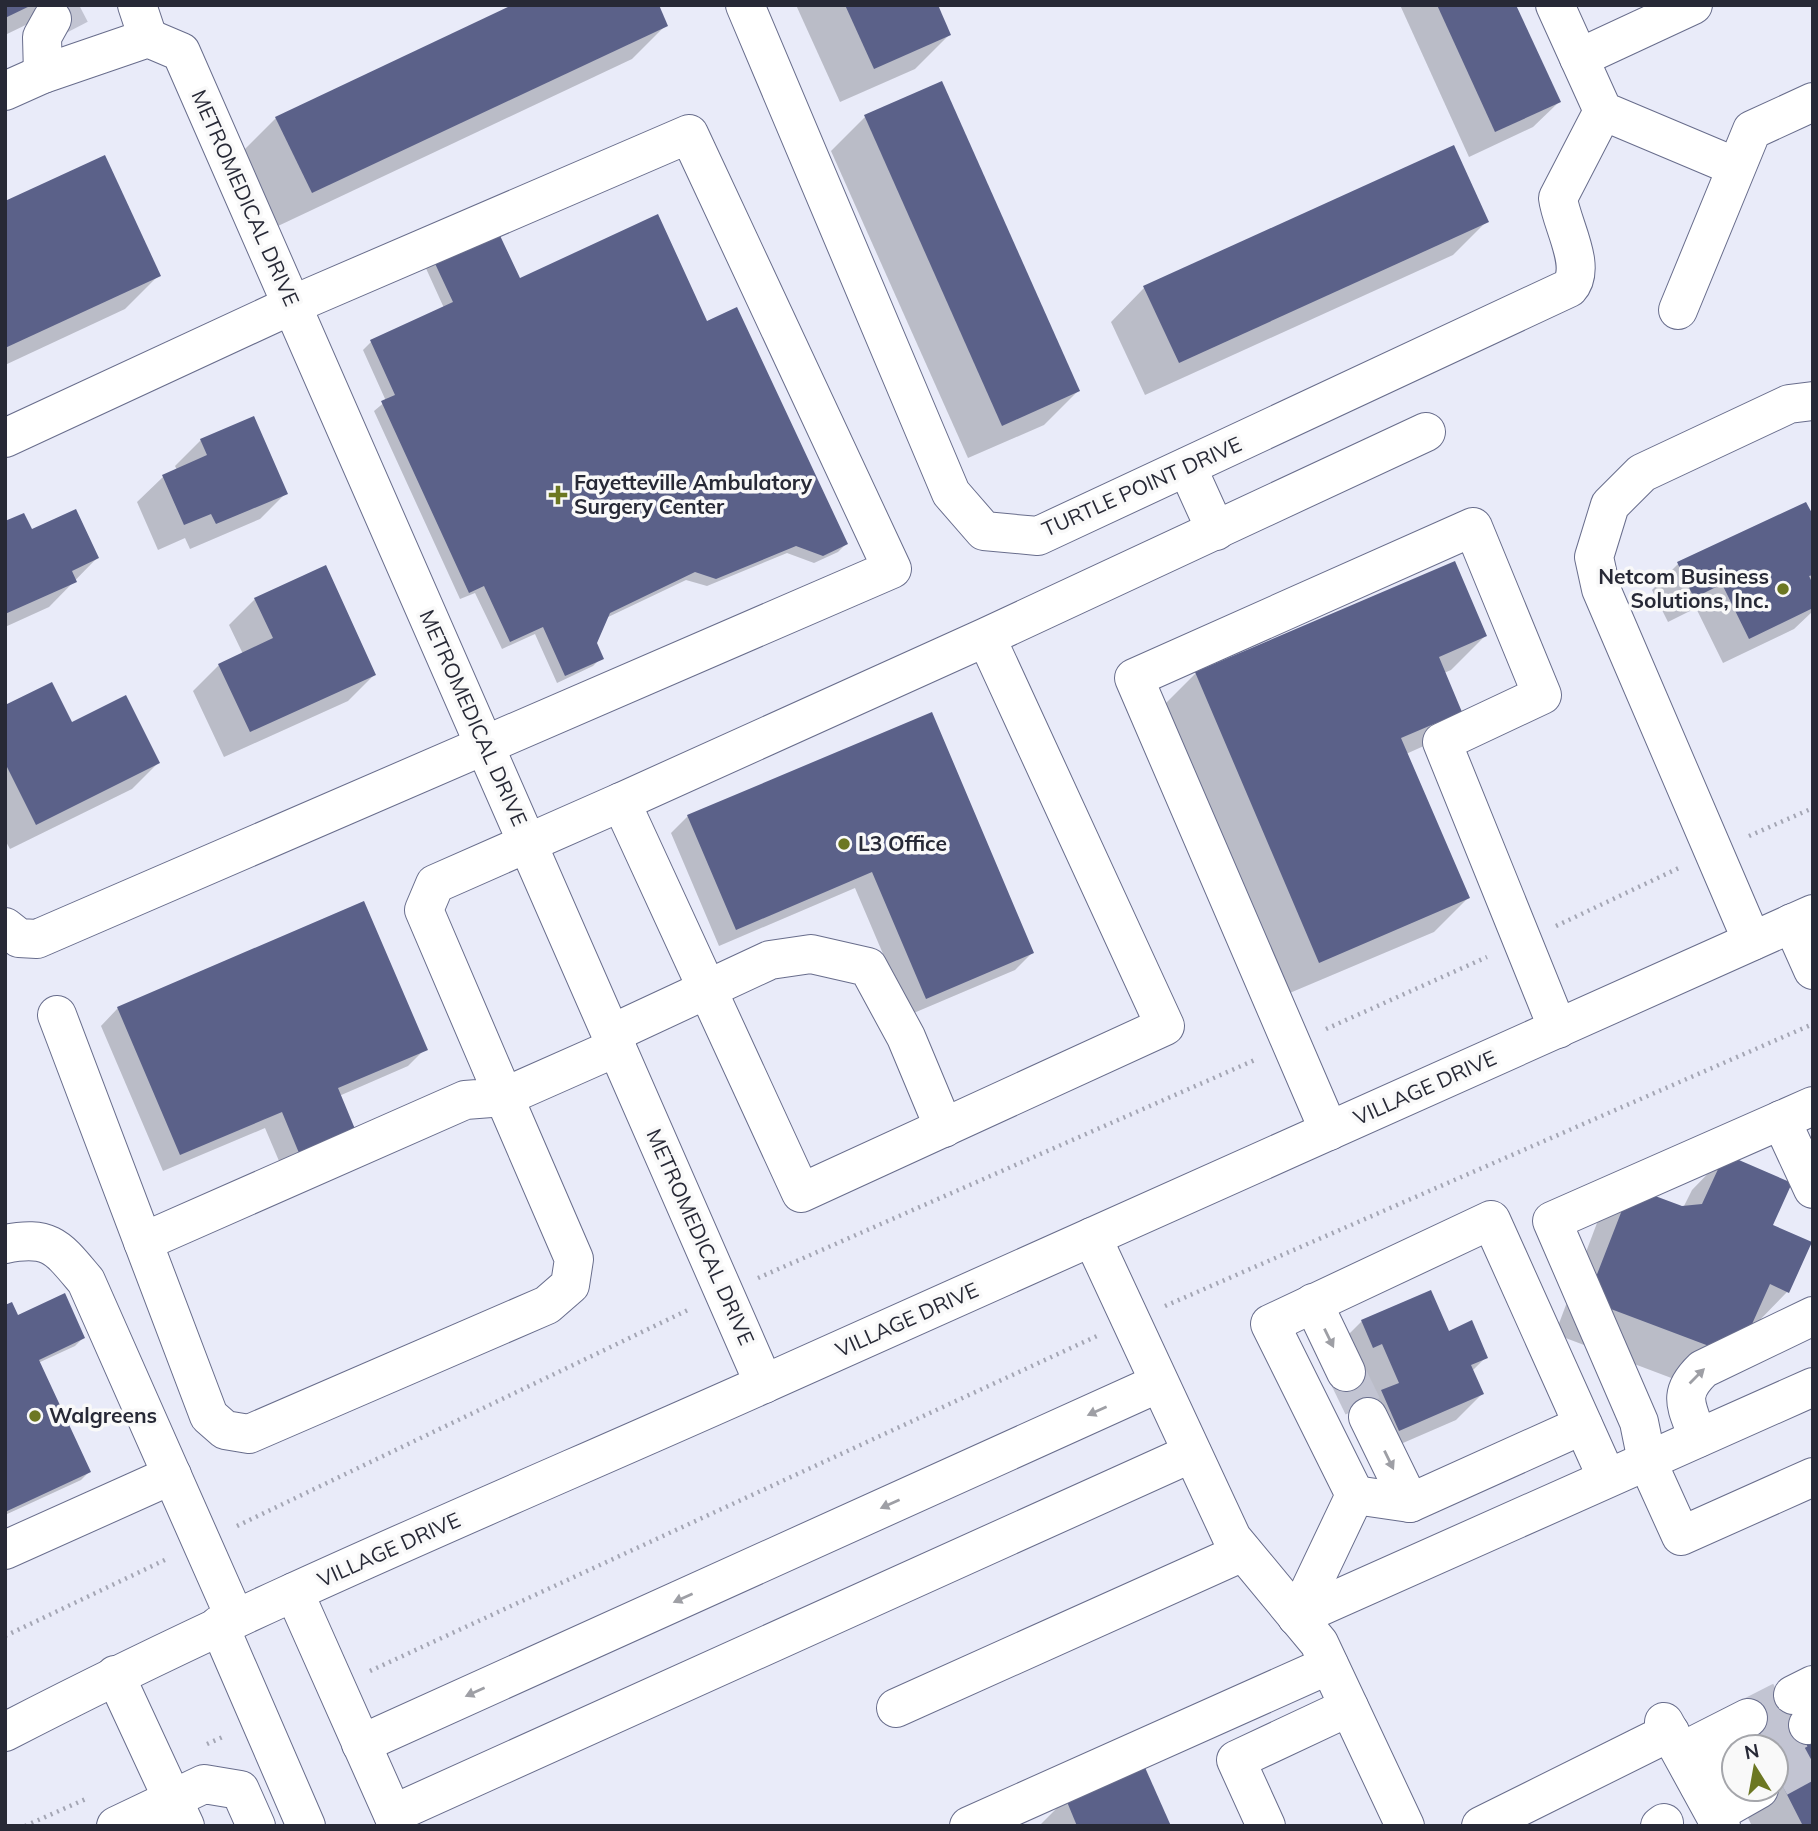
<svg xmlns="http://www.w3.org/2000/svg" width="1818" height="1831" viewBox="0 0 1818 1831" font-family="Mulish,sans-serif">
  <rect width="100%" height="100%" fill="#e9ebf9"/>
  <g fill="#0003" fill-rule="evenodd">
    <polygon points="5,5 53,5 40,18 5,35"/>
    <polygon points="796,5 936,5 949,35 915,69 840,102"/>
    <polygon points="1400,5 1515,5 1559,102 1533,127 1469,157"/>
    <polygon points="666,25 632,59 278,226 242,152 276,118"/>
    <polygon points="865,117 1078,391 1044,425 968,458 831,151"/>
    <polygon points="5,203 159,275 125,309 5,365"/>
    <polygon points="1487,221 1453,255 1145,395 1111,322 1144,288"/>
    <polygon points="432,256 519,280 706,323 846,544 838,552 814,563 787,553 707,586 686,580 606,618 595,643 601,658 593,666 557,683 535,634 502,649 475,593 460,599 374,411 386,401 363,350 371,342 444,308 424,264"/>
    <polygon points="201,440 285,494 260,519 190,549 185,538 158,550 137,502 163,477 177,470 175,466"/>
    <polygon points="1805,504 1813,520 1813,611 1794,629 1723,663 1696,608 1668,622 1652,590 1678,564"/>
    <polygon points="5,523 97,558 49,607 5,627"/>
    <polygon points="255,599 374,675 348,701 224,757 193,691 219,665 243,654 229,625"/>
    <polygon points="1485,636 1451,670 1444,673 1460,711 1426,745 1406,754 1468,898 1434,932 1285,995 1162,707 1196,673"/>
    <polygon points="5,707 71,725 158,763 132,789 10,849 5,840"/>
    <polygon points="931,714 1032,953 1015,970 909,1015 855,888 719,946 671,833 688,816"/>
    <polygon points="118,1008 425,1049 408,1066 339,1096 353,1129 282,1168 265,1128 163,1171 101,1026"/>
    <polygon points="1725,1156 1771,1226 1787,1292 1754,1326 1674,1379 1555,1334 1597,1223 1631,1189 1683,1208 1692,1190"/>
    <polygon points="5,1307 17,1317 83,1338 75,1346 38,1363 89,1472 81,1480 5,1515"/>
    <polygon points="1362,1321 1448,1333 1486,1357 1472,1371 1482,1394 1456,1420 1373,1456 1371,1402 1356,1368 1336,1347"/>
    <path d="M1747 1714 1813 1737V1826H1752L1713 1748ZM1734 1747H1776V1789H1734Z"/>
    <polygon points="1066,1799 1169,1826 1039,1826"/>
  </g>
  <g fill="#5b6189">
    <polygon points="5,5 32,5 5,18"/>
    <polygon points="512,5 659,5 668,26 312,193 275,117"/>
    <polygon points="845,5 938,5 951,35 874,69"/>
    <polygon points="1437,5 1516,5 1561,102 1495,132"/>
    <polygon points="942,81 1080,391 1002,426 864,115"/>
    <polygon points="1454,145 1489,222 1179,363 1143,286"/>
    <polygon points="105,155 161,276 5,348 5,201"/>
    <polygon points="658,214 707,321 737,307 848,544 823,556 796,546 716,579 695,572 610,613 597,643 604,659 565,676 543,627 510,642 484,586 469,593 381,401 395,395 370,340 453,302 431,255 495,225 520,278"/>
    <polygon points="254,416 288,494 216,524 211,514 184,525 162,475 207,455 200,439"/>
    <polygon points="1806,502 1813,515 1813,575 1809,576 1813,584 1813,608 1749,639 1722,584 1694,598 1677,562"/>
    <polygon points="76,509 99,558 72,571 77,582 5,614 5,521 24,513 32,529"/>
    <polygon points="1455,561 1487,636 1439,657 1462,712 1401,738 1470,898 1319,963 1195,672"/>
    <polygon points="326,565 376,675 250,732 218,664 273,638 254,598"/>
    <polygon points="52,682 72,722 126,695 160,763 36,825 5,763 5,705"/>
    <polygon points="932,712 1034,953 926,999 872,872 736,930 687,815"/>
    <polygon points="364,901 428,1050 338,1088 355,1129 299,1153 282,1112 180,1155 117,1007"/>
    <polygon points="1725,1154 1792,1183 1773,1225 1812,1242 1789,1293 1770,1284 1748,1333 1709,1346 1587,1300 1631,1187 1682,1206 1702,1204"/>
    <polygon points="1431,1290 1449,1331 1472,1320 1488,1358 1471,1365 1484,1394 1399,1431 1381,1390 1399,1383 1382,1344 1373,1348 1361,1320"/>
    <polygon points="65,1293 85,1338 39,1360 91,1472 5,1512 5,1305 12,1302 18,1315"/>
    <polygon points="1791,1690 1813,1734 1813,1826 1803,1826 1776,1773 1776,1747 1763,1747 1746,1712"/>
    <polygon points="1143,1763 1171,1826 1077,1826 1065,1797"/>
  </g>
  <g fill="none" stroke-linecap="round" stroke-linejoin="round">
    <g stroke="#c2c4d2" stroke-width="38" stroke-dasharray="38 19" stroke-linecap="butt">
      <polyline points="52,19 79,5"/>
      <polyline points="1346,1372 1368,1417"/>
      <polyline points="1748,1718 1793,1695"/>
      <polyline points="1765,1747 1808,1725"/>
      <polyline points="1778,1778 1813,1759"/>
    </g>
    <defs>
      <g id="minor">
        <polyline points="137,5 148,38"/>
        <path d="M745 5 951 493 984 531 1038 536 1569 288C1588 267 1561 224 1558 198L1603 111"/>
        <polyline points="1555,5 1603,111 1736,167"/>
        <polyline points="1579,58 1693,5"/>
        <polyline points="43,74 42,37 52,19"/>
        <polyline points="5,91 43,74 148,38 181,52 764,1384"/>
        <polyline points="1678,310 1752,130 1813,102"/>
        <polyline points="5,438 292,305 689,134 892,569 37,939 19,938 5,927"/>
        <polyline points="1187,467 1216,531"/>
        <polyline points="986,637 1165,1026 801,1193 621,802 986,637 1426,432"/>
        <polyline points="1792,923 1813,970"/>
        <polyline points="1752,941 1601,589 1594,557 1610,505 1642,473 1789,404 1813,401"/>
        <polyline points="57,1015 209,1416 225,1430 249,1434 547,1305 570,1285 574,1259 504,1097 617,1047"/>
        <polyline points="611,1034 770,960 811,954 868,967 906,1037 944,1128"/>
        <polyline points="1813,1106 1552,1221 1639,1422 1647,1461 1681,1536 1813,1477"/>
        <polyline points="1781,1120 1813,1189"/>
        <polyline points="1329,1131 1134,678 1473,527 1542,695 1442,742 1558,1029"/>
        <polyline points="1092,1237 1232,1538 1319,1643 1405,1826"/>
        <polyline points="143,1242 465,1100 504,1097 424,910 435,884 621,802"/>
        <path d="M5 1244C51 1235 58 1248 86 1281L235 1618"/>
        <polyline points="1313,1303 1346,1372"/>
        <polyline points="1368,1417 1410,1503"/>
        <path d="M1698 1438C1687 1406 1676 1395 1703 1369L1813 1316"/>
        <polyline points="1355,1495 1410,1503 1583,1425"/>
        <polyline points="5,1550 172,1475"/>
        <polyline points="294,1592 398,1826"/>
        <polyline points="1297,1617 1355,1495 1270,1324 1491,1220 1607,1478"/>
        <polyline points="1297,1617 1813,1387"/>
        <polyline points="219,1625 306,1826"/>
        <polyline points="115,1675 185,1826"/>
        <polyline points="1793,1695 1813,1685"/>
        <polyline points="896,1708 1243,1552"/>
        <polyline points="1664,1722 1721,1826"/>
        <polyline points="1808,1725 1813,1722"/>
        <polyline points="361,1744 1159,1383"/>
        <polyline points="1681,1752 1748,1718"/>
        <polyline points="1699,1785 1734,1765"/>
        <polyline points="393,1814 1192,1453"/>
        <polyline points="1715,1814 1759,1789"/>
        <polyline points="116,1826 204,1784 240,1790 256,1826"/>
        <polyline points="969,1826 1329,1665"/>
        <polyline points="1266,1826 1236,1760 1349,1707"/>
        <polyline points="1481,1826 1670,1732"/>
        <polyline points="1660,1826 1664,1823"/>
      </g>
      <path id="major" d="M5 1732C253 1603 511 1497 766 1383 1115 1227 1464 1070 1813 914"/>
    </defs>
    <use href="#minor" stroke="#686d8c" stroke-width="40"/>
    <use href="#major" stroke="#686d8c" stroke-width="40"/>
    <g stroke="#a4a6b4" stroke-width="4.5" stroke-dasharray="2 5" stroke-linecap="butt">
      <polyline points="1749,836 1813,808"/>
      <polyline points="1556,926 1681,867"/>
      <polyline points="1326,1029 1487,957"/>
      <polyline points="758,1278 1257,1059"/>
      <polyline points="1165,1306 1813,1024"/>
      <polyline points="237,1526 690,1309"/>
      <polyline points="5,1636 169,1558"/>
      <polyline points="370,1671 1097,1336"/>
      <polyline points="207,1744 225,1736"/>
      <polyline points="25,1826 88,1798"/>
    </g>
    <use href="#minor" stroke="#fff" stroke-width="38"/>
    <use href="#major" stroke="#fff" stroke-width="38"/>
  </g>
  <defs><path id="oneway-solid" d="M-6-.8H1V-3.2L6.5 0L1 3.2V.8H-6Z" transform="scale(1.75)"/></defs>
  <g fill="#9e9fa5">
    <use href="#oneway-solid" transform="translate(1329 1338) rotate(64)"/>
    <use href="#oneway-solid" transform="translate(1697 1376) rotate(-45)"/>
    <use href="#oneway-solid" transform="translate(1097 1411) rotate(156)"/>
    <use href="#oneway-solid" transform="translate(1389 1460) rotate(64)"/>
    <use href="#oneway-solid" transform="translate(890 1504) rotate(156)"/>
    <use href="#oneway-solid" transform="translate(683 1598) rotate(156)"/>
    <use href="#oneway-solid" transform="translate(475 1692) rotate(156)"/>
  </g>
  <g fill="#6c7722" stroke="#f9f9f9" stroke-width="2.5">
    <path d="M554.5 484.5h7v7h7v7h-7v7h-7v-7h-7v-7h7z"/>
    <circle cx="1783" cy="589" r="7"/>
    <circle cx="844" cy="844" r="7"/>
    <circle cx="35" cy="1416" r="7"/>
  </g>
  <g text-anchor="middle" stroke-width="7" stroke-linejoin="round" paint-order="stroke">
    <g font-size="21" fill="#272936" stroke="#f9f9f9">
      <text transform="translate(245 198) rotate(66)" y="7">METROMEDICAL DRIVE</text>
      <text transform="translate(1142 487) rotate(-24)" y="7">TURTLE POINT DRIVE</text>
      <text transform="translate(473 718) rotate(66)" y="7">METROMEDICAL DRIVE</text>
      <text transform="translate(1425 1088) rotate(-24)" y="7">VILLAGE DRIVE</text>
      <text transform="translate(700 1237) rotate(66)" y="7">METROMEDICAL DRIVE</text>
      <text transform="translate(907 1320) rotate(-24)" y="7">VILLAGE DRIVE</text>
      <text transform="translate(389 1550) rotate(-24)" y="7">VILLAGE DRIVE</text>
    </g>
    <g font-size="21" font-weight="bold" fill="#272936" stroke="#f9f9f9" text-anchor="start">
      <text x="574" y="490">Fayetteville Ambulatory<tspan x="574" dy="24">Surgery Center</tspan></text>
      <text x="1769" y="584" text-anchor="end">Netcom Business<tspan x="1769" dy="24">Solutions, Inc.</tspan></text>
      <text x="858" y="851">L3 Office</text>
      <text x="49" y="1423">Walgreens</text>
    </g>
  </g>
  <rect width="1818" height="1831" fill="none" stroke="#272936" stroke-width="14"/>
  <g transform="translate(1755 1768) rotate(349)"><circle r="33" fill="#f9f9f9" stroke="#a5a6ab" stroke-width="2"/>
  <path d="M0-5L12 26L0 18L-12 26Z" fill="#6c7722"/>
  <text y="-10" font-size="19" font-weight="bold" text-anchor="middle" fill="#272936">N</text>
  </g>
</svg>
